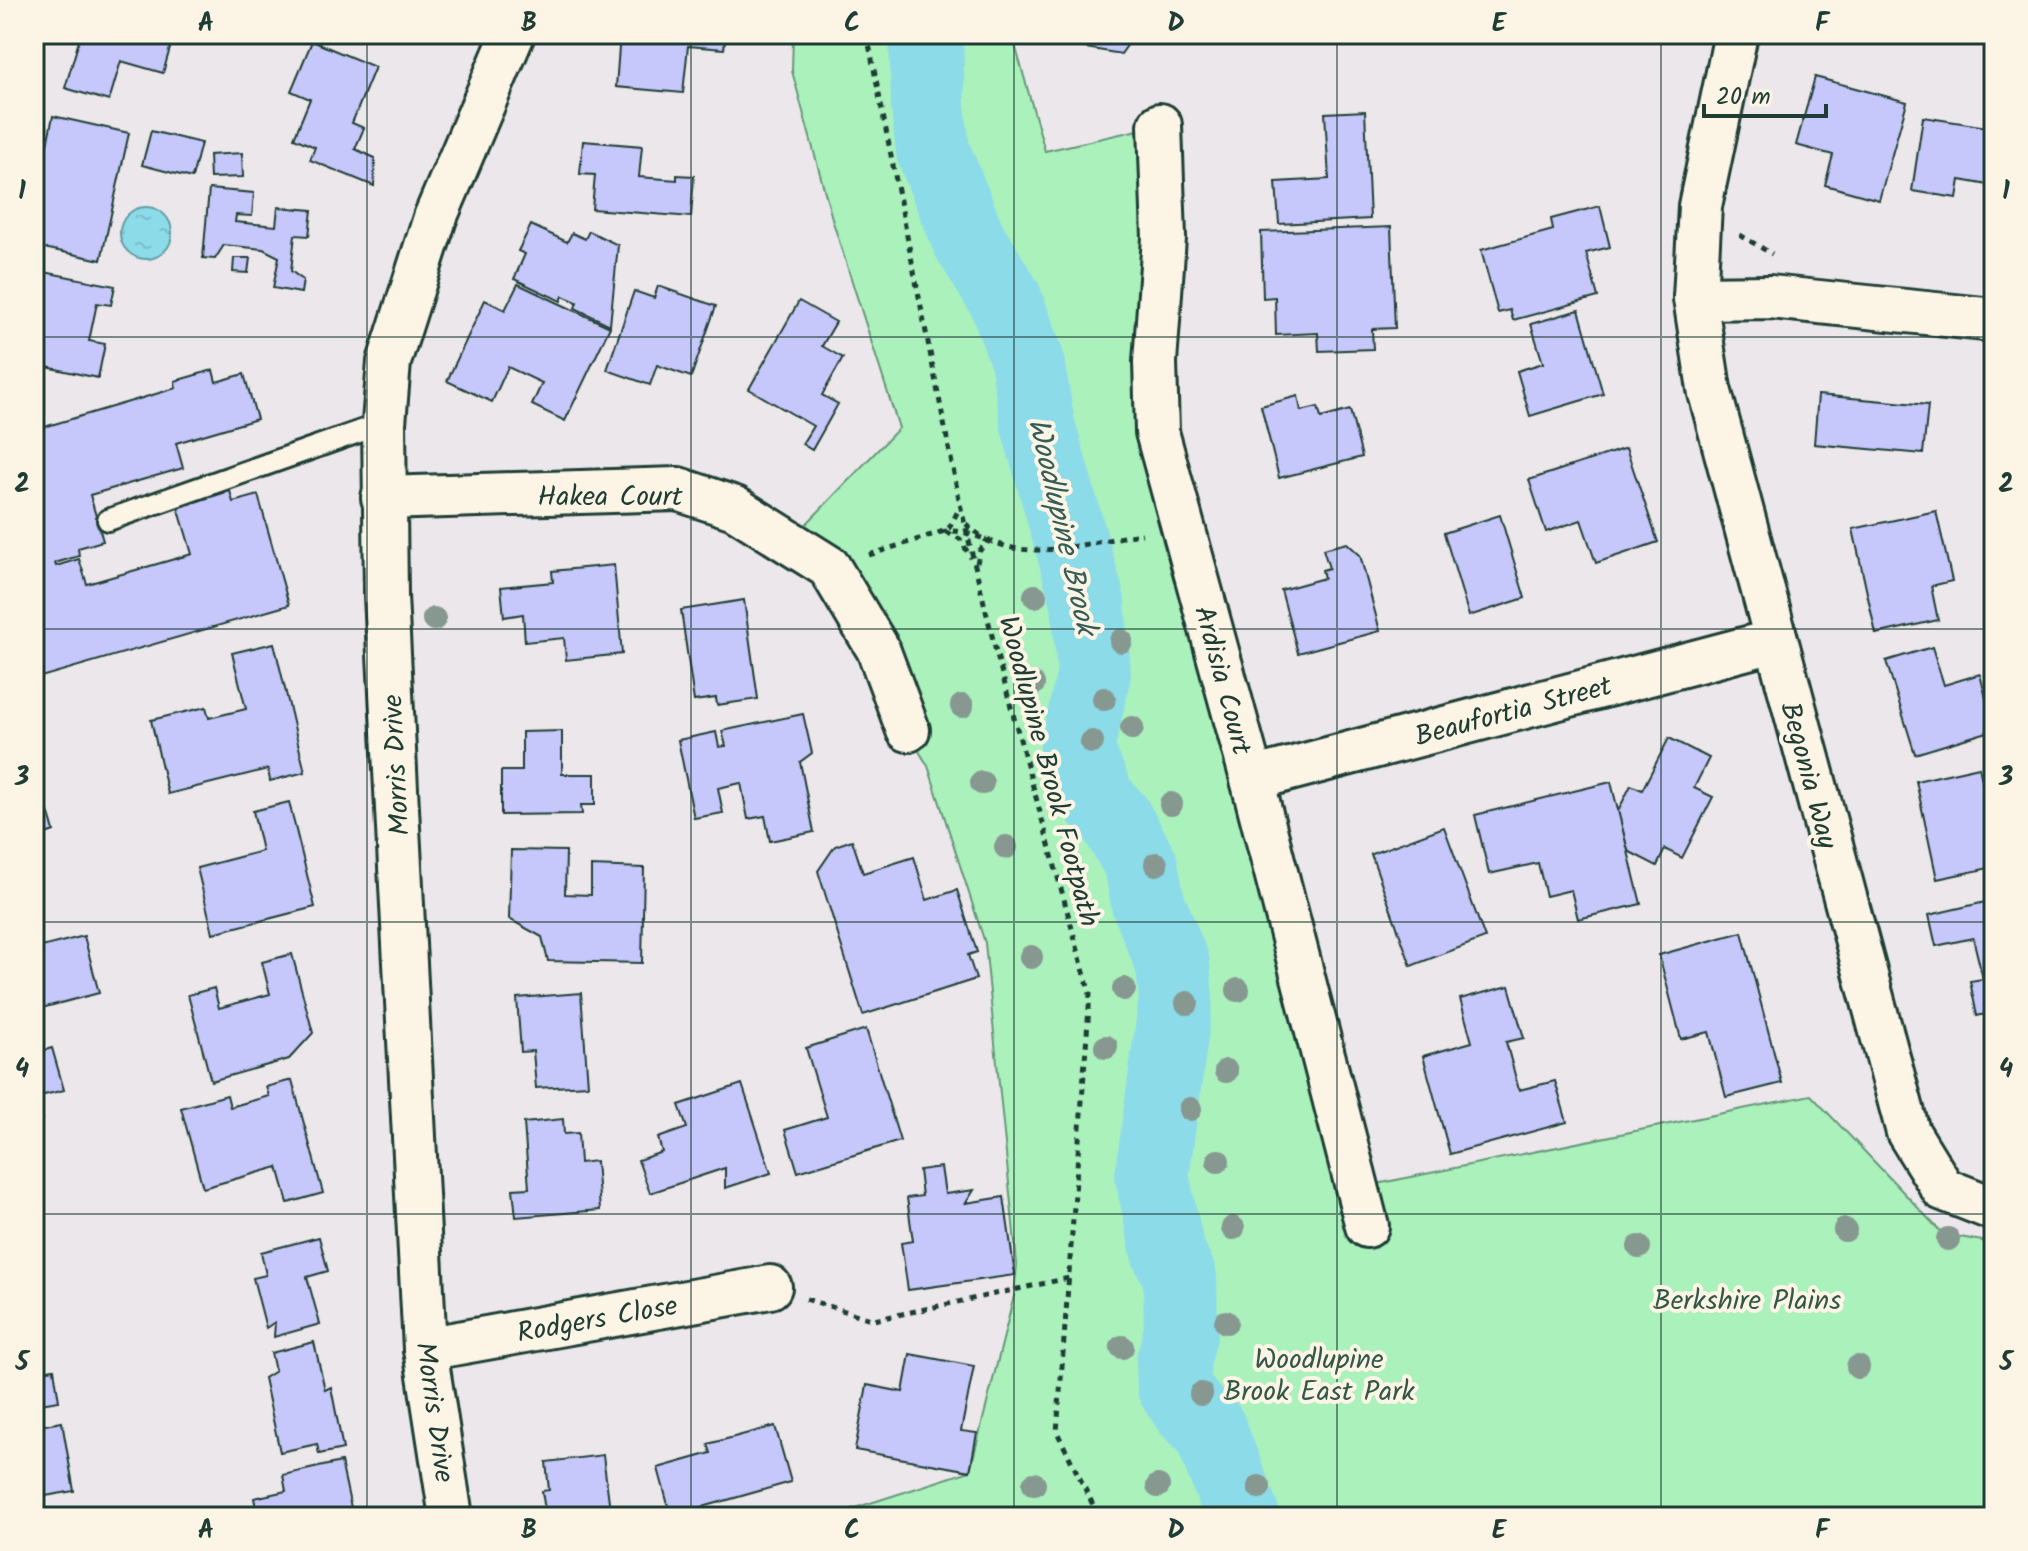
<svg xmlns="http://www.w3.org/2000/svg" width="2028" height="1551" viewBox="0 0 2028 1551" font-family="Kalam,sans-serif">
  <defs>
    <pattern id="water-ripples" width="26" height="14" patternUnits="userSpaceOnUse" patternTransform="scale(2)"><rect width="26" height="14" fill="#8cdbe9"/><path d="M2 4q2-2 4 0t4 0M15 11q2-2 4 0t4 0" fill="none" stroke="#78bdc8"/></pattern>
  </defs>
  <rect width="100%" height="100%" fill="#ece7eb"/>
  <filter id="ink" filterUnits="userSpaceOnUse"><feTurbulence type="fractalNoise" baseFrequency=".0125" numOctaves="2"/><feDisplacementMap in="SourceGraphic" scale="16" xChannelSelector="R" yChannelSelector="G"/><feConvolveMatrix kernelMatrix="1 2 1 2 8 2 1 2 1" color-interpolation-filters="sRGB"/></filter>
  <g filter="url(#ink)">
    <polygon fill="#abf1bc" stroke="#659778" stroke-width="2" points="793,34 1012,34 1045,151 1160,125 1157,432 1357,1188 1811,1095 1943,1234 1994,1243 1994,1517 827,1517 970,1471 1014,1296 1017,1264 985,943 928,766 791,540 899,428 833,222 792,71"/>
    <circle fill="url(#water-ripples)" stroke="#609ca1" stroke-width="2" cx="146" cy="233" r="26"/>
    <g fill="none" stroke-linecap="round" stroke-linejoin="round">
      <polyline stroke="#8cdbe9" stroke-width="74" points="926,34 928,107 933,151 969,240 1005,299 1027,359 1038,425 1088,602 1094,673 1077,749 1098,799 1115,818 1141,865 1148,903 1173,965 1176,999 1152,1176 1168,1252 1180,1277 1181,1331 1173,1362 1174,1387 1190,1411 1209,1428 1243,1517"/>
    </g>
    <g fill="#c6c7fa" stroke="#1f3d34" stroke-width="2">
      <polygon points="81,34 174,34 163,73 121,61 109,101 65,88"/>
      <polygon points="620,34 726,34 724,49 688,46 683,93 616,87"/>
      <polygon points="1064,34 1135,34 1121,54 1062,44"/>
      <polygon points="312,41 375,67 352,123 364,128 355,149 375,158 374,186 310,160 315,147 294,138 310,99 291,91"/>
      <polygon points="1815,77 1907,102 1879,200 1825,185 1833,155 1796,145"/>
      <polygon points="1365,111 1370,219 1279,224 1276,182 1329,179 1325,113"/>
      <polygon points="53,116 129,133 101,260 34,246 34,206"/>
      <polygon points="1923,117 1994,128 1994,186 1960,180 1957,198 1912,191"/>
      <polygon points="151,131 201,143 192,178 142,165"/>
      <polygon points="583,141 642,146 639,177 677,180 677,175 694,176 691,217 592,209 595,175 580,174"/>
      <polygon points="242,153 243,177 210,178 209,155"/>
      <polygon points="209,189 254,193 252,216 236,215 235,222 276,226 278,207 312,210 309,236 295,235 291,271 303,280 301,293 273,288 279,257 263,249 224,245 215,259 203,258"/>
      <polygon points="1600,206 1610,247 1586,253 1598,297 1513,320 1510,310 1498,313 1481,250 1553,230 1551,219"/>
      <polygon points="531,225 567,242 572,233 585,239 589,231 618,245 610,325 575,308 577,302 563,296 561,301 514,279 525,254 518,251"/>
      <polygon points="1391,227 1395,328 1372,329 1373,349 1319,351 1318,333 1276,335 1275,297 1263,298 1261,232"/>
      <polygon points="234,258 250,258 248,273 233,272"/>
      <polygon points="34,270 115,286 111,305 97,303 89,341 105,344 98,378 37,365 34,378"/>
      <polygon points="518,284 610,327 565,421 532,405 542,383 508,367 492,402 447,381 485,300 505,310"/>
      <polygon points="658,286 716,306 691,377 657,365 650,385 607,370 634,291 654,298"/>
      <polygon points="799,301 836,322 822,346 843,358 822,395 838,404 812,450 802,444 813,426 749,389"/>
      <polygon points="1579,310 1603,394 1530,416 1517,371 1543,363 1531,324"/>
      <polygon points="213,370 216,382 244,374 257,419 176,443 183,468 90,495 103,541 78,548 79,556 55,563 56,566 79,559 87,584 192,554 178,507 230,491 233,502 258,495 289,605 34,679 34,430 176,388 175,381"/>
      <polygon points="1818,395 1928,405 1923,454 1814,444"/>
      <polygon points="1298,396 1301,411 1318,407 1321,418 1350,410 1362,457 1279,478 1261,406"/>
      <polygon points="1626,448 1658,542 1596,563 1581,520 1546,532 1529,480"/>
      <polygon points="1936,511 1952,581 1931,586 1938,620 1876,634 1853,529"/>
      <polygon points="1500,515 1525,598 1469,616 1444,533"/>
      <polygon points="1347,543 1360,555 1380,631 1298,653 1281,590 1324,578 1322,570 1329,568 1323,549"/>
      <polygon points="614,565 622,654 566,660 564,638 525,642 523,614 504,617 501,587 553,582 552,571"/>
      <polygon points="744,600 758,699 717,705 716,698 694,701 681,610"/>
      <polygon points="274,643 305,772 270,781 268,769 168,794 151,720 206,707 209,718 246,709 232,653"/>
      <polygon points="1932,647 1944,685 1980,674 1994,730 1915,754 1886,661"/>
      <polygon points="803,714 812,753 800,762 814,832 770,841 765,816 748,819 741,783 718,788 723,813 694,818 678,740 716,732 719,747 726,746 722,731"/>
      <polygon points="562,731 562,774 595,774 595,805 581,805 582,814 501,815 501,771 522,771 522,732"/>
      <polygon points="1669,738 1709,758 1694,788 1713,797 1682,858 1665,849 1657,866 1628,851 1618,811 1631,785 1642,790"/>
      <polygon points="1979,767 1994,832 1994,867 1937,879 1916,781"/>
      <polygon points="1611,782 1641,904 1578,919 1571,890 1546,896 1538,863 1489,874 1475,815"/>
      <polygon points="42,792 54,831 34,838 34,795"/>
      <polygon points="289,802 315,907 213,933 197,868 262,851 253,811"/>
      <polygon points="1444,827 1485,938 1411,966 1371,854"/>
      <polygon points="852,840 863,873 914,857 927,900 957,890 977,952 968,955 976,979 863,1015 818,871 835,846"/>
      <polygon points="511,850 566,851 565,894 591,895 591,866 644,868 642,963 548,961 542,937 509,919"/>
      <polygon points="1994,900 1994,1012 1977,1016 1970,981 1983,979 1973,938 1936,946 1929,915"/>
      <polygon points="1742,932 1782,1083 1726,1097 1709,1032 1681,1039 1659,955"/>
      <polygon points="84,936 99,993 34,1010 34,949"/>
      <polygon points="292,954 313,1033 289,1059 211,1081 188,995 214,988 219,1008 270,994 262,962"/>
      <polygon points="1509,986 1524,1038 1506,1042 1519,1090 1555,1081 1567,1122 1450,1154 1423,1056 1472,1042 1460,999"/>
      <polygon points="581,993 588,1085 536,1088 533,1051 521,1052 517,998"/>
      <polygon points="866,1029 900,1141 798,1172 785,1130 827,1117 806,1048"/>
      <polygon points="52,1048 64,1090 36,1097 42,1119 34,1121 34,1053"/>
      <polygon points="292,1080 323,1193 288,1203 278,1167 203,1188 181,1108 227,1095 230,1107 269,1096 266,1087"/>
      <polygon points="742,1084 771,1173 725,1188 725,1168 650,1193 638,1160 662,1152 658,1138 687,1128 679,1105"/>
      <polygon points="563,1119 564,1134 578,1133 580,1163 596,1161 600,1210 516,1217 513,1189 529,1188 524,1123"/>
      <polygon points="941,1167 945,1194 974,1190 966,1203 1004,1197 1015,1275 908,1290 901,1243 913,1241 907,1198 922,1196 919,1170"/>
      <polygon points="34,1216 40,1259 34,1260"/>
      <polygon points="319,1237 328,1271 307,1277 320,1324 274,1337 275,1322 266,1328 253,1278 266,1275 261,1252"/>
      <polygon points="34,1315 42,1371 54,1369 59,1401 34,1405"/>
      <polygon points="314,1342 325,1390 331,1387 343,1449 319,1454 317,1444 280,1452 264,1378 275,1371 271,1353"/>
      <polygon points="910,1354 974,1366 961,1431 977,1433 970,1471 855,1450 867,1385 903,1392"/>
      <polygon points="62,1422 74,1491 34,1498 34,1427"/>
      <polygon points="775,1426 791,1482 671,1516 658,1468 711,1453 708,1444"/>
      <polygon points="603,1455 611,1517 546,1517 542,1491 549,1490 546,1462"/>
      <polygon points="341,1462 353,1517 258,1517 254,1498 286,1491 283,1475"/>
    </g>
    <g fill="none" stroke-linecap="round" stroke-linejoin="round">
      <defs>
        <polyline id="lane" points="108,520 384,423"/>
        <g id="street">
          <polyline points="1736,34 1700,206 1695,298 1709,389 1908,1132 1943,1189 1994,1209"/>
          <polyline points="1160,125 1164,238 1155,362 1157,432 1252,779 1367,1226"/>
          <polyline points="1695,298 1770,297 1994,320"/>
          <polyline points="383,498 678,489 735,508 829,567 878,649 908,730"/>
          <polyline points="1252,779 1774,641"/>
          <polyline points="425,1349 770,1287"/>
          <polyline points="451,1517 425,1349 386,596 384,423 389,362 435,218 513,34"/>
        </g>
      </defs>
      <use href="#lane" stroke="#1f3d34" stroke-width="26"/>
      <use href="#street" stroke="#1f3d34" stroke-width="48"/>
      <g stroke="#1f3d34" stroke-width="5" stroke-dasharray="6 6" stroke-linecap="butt">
        <polyline points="867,34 960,504 996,652 1090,994 1057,1432 1099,1517"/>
        <polyline points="1740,235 1772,254"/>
        <polyline points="966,524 988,542 980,550 977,563"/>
        <path d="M941 532C965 526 993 546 1019 549 1059 554 1102 539 1142 534"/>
        <polyline points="946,532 960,539 971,558"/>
        <polyline points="869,555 941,532 949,528 959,509"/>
        <polyline points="806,1299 874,1320 1069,1278"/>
      </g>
      <use href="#lane" stroke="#fcf5e5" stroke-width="20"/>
      <use href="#street" stroke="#fcf5e5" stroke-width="42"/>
    </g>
    <g fill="#879891">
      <circle cx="1035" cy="596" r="12"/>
      <circle cx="434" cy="619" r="12"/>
      <circle cx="1121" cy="641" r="12"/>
      <circle cx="1033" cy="684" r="12"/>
      <circle cx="1104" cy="699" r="12"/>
      <circle cx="962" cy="706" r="12"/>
      <circle cx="1132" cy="728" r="12"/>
      <circle cx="1092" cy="742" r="12"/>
      <circle cx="982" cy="783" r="12"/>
      <circle cx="1171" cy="804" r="12"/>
      <circle cx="1006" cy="847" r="12"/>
      <circle cx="1156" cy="864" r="12"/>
      <circle cx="1031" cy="957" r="12"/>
      <circle cx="1124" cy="989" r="12"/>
      <circle cx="1238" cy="990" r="12"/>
      <circle cx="1187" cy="1003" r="12"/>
      <circle cx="1106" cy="1047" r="12"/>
      <circle cx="1226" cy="1071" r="12"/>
      <circle cx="1190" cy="1109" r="12"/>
      <circle cx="1218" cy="1161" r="12"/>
      <circle cx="1233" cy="1228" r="12"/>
      <circle cx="1845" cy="1230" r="12"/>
      <circle cx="1948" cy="1239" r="12"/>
      <circle cx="1639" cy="1247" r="12"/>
      <circle cx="1226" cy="1322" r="12"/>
      <circle cx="1122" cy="1347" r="12"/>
      <circle cx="1858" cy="1367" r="12"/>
      <circle cx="1201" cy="1394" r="12"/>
      <circle cx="1034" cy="1484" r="12"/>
      <circle cx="1158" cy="1486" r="12"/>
      <circle cx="1259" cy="1487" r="12"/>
    </g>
  </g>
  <path fill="none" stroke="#1f3d34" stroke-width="2" stroke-opacity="0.55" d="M367 34V1517M691 34V1517M1014 34V1517M1337 34V1517M1661 34V1517M34 337H1994M34 629H1994M34 922H1994M34 1214H1994"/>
  <g text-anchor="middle" stroke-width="8" stroke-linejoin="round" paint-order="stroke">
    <g font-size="28" fill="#1f3d34" stroke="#fcf5e5">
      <text x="610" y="505">Hakea Court</text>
      <text transform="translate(1224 680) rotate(75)" y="10">Ardisia Court</text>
      <text transform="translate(1513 710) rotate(-15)" y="10">Beaufortia Street</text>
      <text transform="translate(395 765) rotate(-93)" y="10">Morris Drive</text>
      <text transform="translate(1050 771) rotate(75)" y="10">Woodlupine Brook Footpath</text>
      <text transform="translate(1810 775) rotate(75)" y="10">Begonia Way</text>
      <text transform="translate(597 1318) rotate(-10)" y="10">Rodgers Close</text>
      <text transform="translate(436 1412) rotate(82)" y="10">Morris Drive</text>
    </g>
    <g font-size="28" fill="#345848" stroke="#fcf5e5">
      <text x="1747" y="1309">Berkshire Plains</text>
      <text x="1319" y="1368">Woodlupine<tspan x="1319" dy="32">Brook East Park</tspan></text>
    </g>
    <g font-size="30" font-style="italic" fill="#355d58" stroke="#fcf5e5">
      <text transform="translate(1063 526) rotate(77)" y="10">Woodlupine Brook</text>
    </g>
  </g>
  <rect width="2028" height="1551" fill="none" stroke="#fcf5e5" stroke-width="88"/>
  <path d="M1704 104v12h122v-12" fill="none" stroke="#1f3d34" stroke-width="4"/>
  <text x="1716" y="104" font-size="24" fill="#1f3d34" stroke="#fcf5e5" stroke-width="6" paint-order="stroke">20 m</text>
  <rect x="44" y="44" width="1940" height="1463" fill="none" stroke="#1f3d34" stroke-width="3"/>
  <g font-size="26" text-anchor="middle" font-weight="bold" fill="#1f3d34">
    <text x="206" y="31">A</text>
    <text x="529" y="31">B</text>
    <text x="852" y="31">C</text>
    <text x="1176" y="31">D</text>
    <text x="1499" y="31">E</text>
    <text x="1822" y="31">F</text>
    <text x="22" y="199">1</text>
    <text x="2006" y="199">1</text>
    <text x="22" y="492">2</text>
    <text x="2006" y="492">2</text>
    <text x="22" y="785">3</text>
    <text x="2006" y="785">3</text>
    <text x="22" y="1077">4</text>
    <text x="2006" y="1077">4</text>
    <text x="22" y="1370">5</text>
    <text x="2006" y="1370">5</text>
    <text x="206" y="1538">A</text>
    <text x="529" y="1538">B</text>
    <text x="852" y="1538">C</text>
    <text x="1176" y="1538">D</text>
    <text x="1499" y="1538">E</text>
    <text x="1822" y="1538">F</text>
  </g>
</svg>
